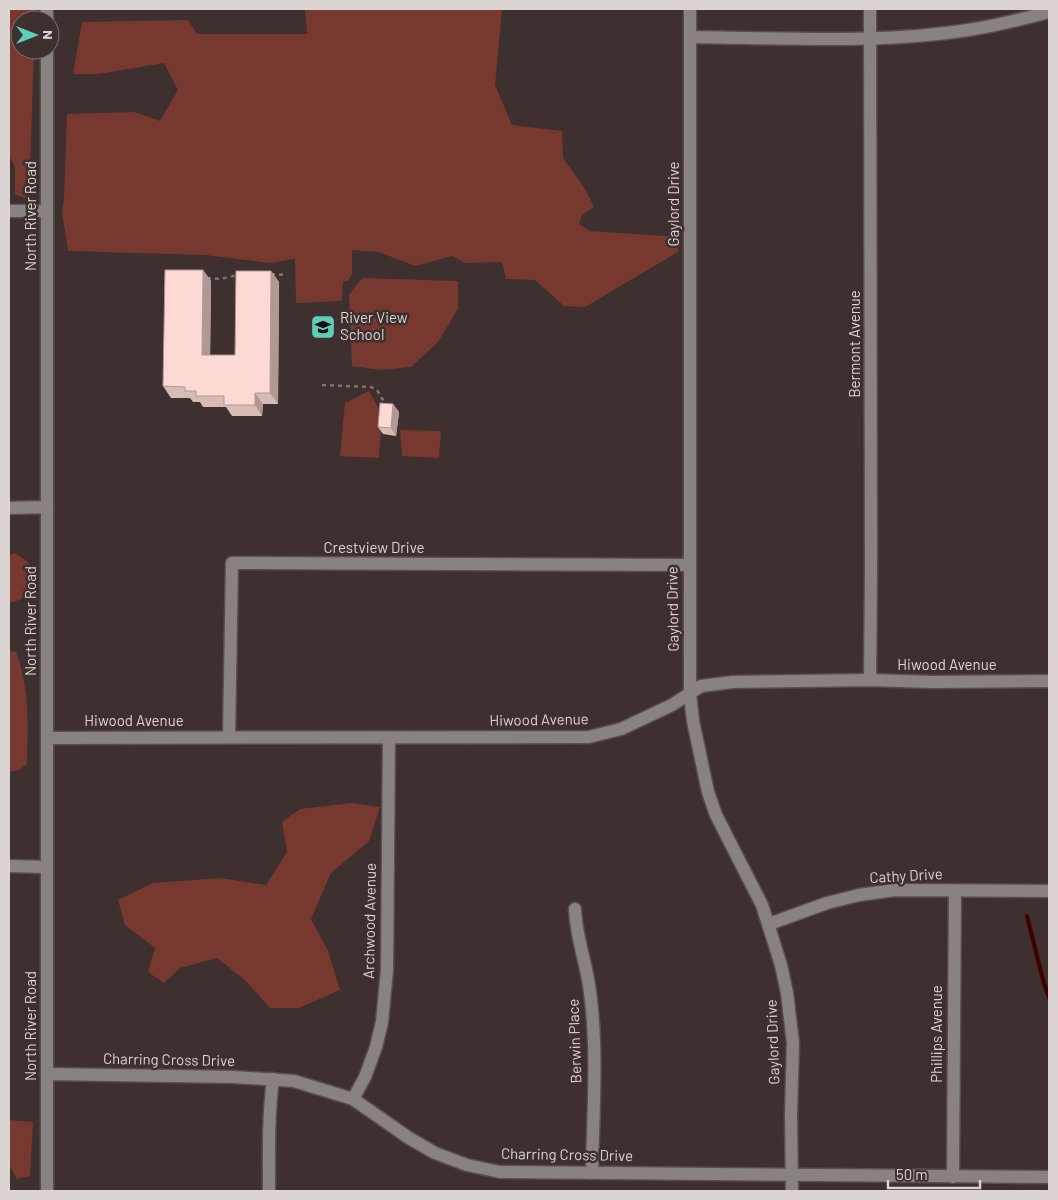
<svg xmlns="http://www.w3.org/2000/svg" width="1058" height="1200" viewBox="0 0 1058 1200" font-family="Barlow,sans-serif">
  <rect width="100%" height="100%" fill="#3d302e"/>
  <g fill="#773830">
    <polygon points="9,9 34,9 34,20 20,20 20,50 34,50 29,200 15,194 15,167 9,155"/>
    <polygon points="305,9 502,9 495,85 512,125 562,131 563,158 585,189 594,207 582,215 579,224 590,231 679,237 678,252 585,307 564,306 535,280 506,279 502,262 465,263 452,256 415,266 379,252 352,250 352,274 348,281 343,281 342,301 296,303 295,259 270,263 205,255 68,251 62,212 64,198 67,114 134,112 160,121 178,90 164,63 98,74 73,74 82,22 188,20 197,34 307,34"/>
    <polygon points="362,278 458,281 458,309 438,342 411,367 381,370 352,366 349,295"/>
    <polygon points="369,391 382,415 379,458 340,456 345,403"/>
    <polygon points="400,430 441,431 439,458 402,456"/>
    <path d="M14 553C36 564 32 570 34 592L19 600 9 603V555Z"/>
    <path d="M9 651 16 652C30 690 28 725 27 764L19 770 9 772Z"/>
    <polygon points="351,803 380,807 369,841 331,873 311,919 328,951 340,990 299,1008 270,1008 245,980 217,958 180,968 164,983 148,972 155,948 125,925 118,900 153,883 220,878 266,885 287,852 282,822 300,809"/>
    <polygon points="9,1120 33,1122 30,1176 17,1179 9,1165"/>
  </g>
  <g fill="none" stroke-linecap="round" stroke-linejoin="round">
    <polyline stroke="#3f0000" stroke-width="4" points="1027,916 1043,980 1049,998"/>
    <defs>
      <g id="minor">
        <polyline points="47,9 47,20"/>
        <polyline points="690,9 690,694 693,721 708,792 716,815 762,905 781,965 787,993 793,1043 791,1114 792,1191"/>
        <path d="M691 37C783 38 877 44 968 30 996 26 1022 19 1049 12"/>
        <polyline points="9,211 47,211"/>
        <polyline points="9,508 47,507"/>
        <polyline points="870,680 871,571 870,9"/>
        <polyline points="229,737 232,563 689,565"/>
        <polyline points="47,738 589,737 621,729 672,705 701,686 733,682 870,680 932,682 1049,681"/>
        <polyline points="9,866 47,867"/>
        <path d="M575 909C576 938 587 965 590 992 598 1052 593 1113 592 1173"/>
        <polyline points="769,924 827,903 859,895 895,890 1049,891"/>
        <polyline points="47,1074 234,1077 294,1081 353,1099 409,1138 435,1153 467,1165 500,1172 1049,1177"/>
        <polyline points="353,1099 365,1077 376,1047 382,1022 387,970 389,738"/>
        <polyline points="953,1177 955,891"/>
        <polyline points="47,1191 47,50"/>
        <path d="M269 1191C269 1154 268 1116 273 1079"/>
      </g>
    </defs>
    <use href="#minor" stroke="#5a4e4c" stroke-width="15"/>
    <g stroke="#7f7473" stroke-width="2.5" stroke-dasharray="4 4" stroke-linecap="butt">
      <polyline points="271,274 287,275"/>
      <polyline points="207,278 220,279 238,275"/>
      <polyline points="322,385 371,387 377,390 386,405"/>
    </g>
    <use href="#minor" stroke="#888281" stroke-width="12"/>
  </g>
  <g fill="#d9bbb6">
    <polygon points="203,270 211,281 210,355 235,355 271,271 279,282 278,404 263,404 262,416 232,416 226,407 203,407 200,402 193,402 190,398 171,398 163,386"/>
    <polygon points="393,404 399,412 396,436 383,434 378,427"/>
  </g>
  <g fill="#b09894">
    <polygon points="203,270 211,281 210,366 202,355"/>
    <polygon points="271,271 279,282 278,404 270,393"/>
    <polygon points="255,393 263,404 262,416 255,405"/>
    <polygon points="393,404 399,412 396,436 391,428"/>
  </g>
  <g fill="#fcd9d4" stroke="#b09894">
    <polygon points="165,270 203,270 202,355 235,355 236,271 271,271 270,393 255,393 255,405 224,405 224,396 196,396 196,391 185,391 185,387 163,386"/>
    <polygon points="380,403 393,404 391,428 378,427"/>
  </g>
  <defs>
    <symbol id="school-square" viewBox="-11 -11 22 22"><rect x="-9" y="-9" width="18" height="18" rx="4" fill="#5eceb8" stroke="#3d302e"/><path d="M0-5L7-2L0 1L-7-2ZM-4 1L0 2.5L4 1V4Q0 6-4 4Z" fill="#111"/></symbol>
  </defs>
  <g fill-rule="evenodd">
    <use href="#school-square" x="309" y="313" width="28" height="28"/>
  </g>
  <g text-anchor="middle" stroke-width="5" stroke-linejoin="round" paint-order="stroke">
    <g font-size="15" fill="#dcd4d3" stroke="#3d302e">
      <text transform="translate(674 204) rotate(-90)" y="5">Gaylord Drive</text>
      <text transform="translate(31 216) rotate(-90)" y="5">North River Road</text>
      <text transform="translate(855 344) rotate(-90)" y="5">Bermont Avenue</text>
      <text x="374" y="553">Crestview Drive</text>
      <text transform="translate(673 609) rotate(-91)" y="5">Gaylord Drive</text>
      <text transform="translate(31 621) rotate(-90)" y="5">North River Road</text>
      <text x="947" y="670">Hiwood Avenue</text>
      <text transform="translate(539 720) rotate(-1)" y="5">Hiwood Avenue</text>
      <text x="134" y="726">Hiwood Avenue</text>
      <text transform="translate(906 876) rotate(-3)" y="5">Cathy Drive</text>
      <text transform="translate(370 921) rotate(-89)" y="5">Archwood Avenue</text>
      <text transform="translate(31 1026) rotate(-90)" y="5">North River Road</text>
      <text transform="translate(937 1034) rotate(-90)" y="5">Phillips Avenue</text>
      <text transform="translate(575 1041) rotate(-92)" y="5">Berwin Place</text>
      <text transform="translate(773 1042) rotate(-92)" y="5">Gaylord Drive</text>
      <text transform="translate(169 1060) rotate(1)" y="5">Charring Cross Drive</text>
      <text transform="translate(567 1155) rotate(1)" y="5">Charring Cross Drive</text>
    </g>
    <g font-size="15" fill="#dcd4d3" stroke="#3d302e" text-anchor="start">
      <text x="340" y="323">River View<tspan x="340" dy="17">School</tspan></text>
    </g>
  </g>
  <rect width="1058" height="1200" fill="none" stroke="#dcd4d3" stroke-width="20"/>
  <g transform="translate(35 35) rotate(90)"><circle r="24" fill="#3d302e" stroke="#7d7270"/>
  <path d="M0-4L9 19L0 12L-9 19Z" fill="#5eceb8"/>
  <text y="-8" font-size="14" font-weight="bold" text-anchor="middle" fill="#dcd4d3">N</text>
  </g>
  <path d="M888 1180v8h92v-8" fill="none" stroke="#dcd4d3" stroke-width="2.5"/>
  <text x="896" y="1180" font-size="15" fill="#dcd4d3" stroke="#3d302e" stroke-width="4" paint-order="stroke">50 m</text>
</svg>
